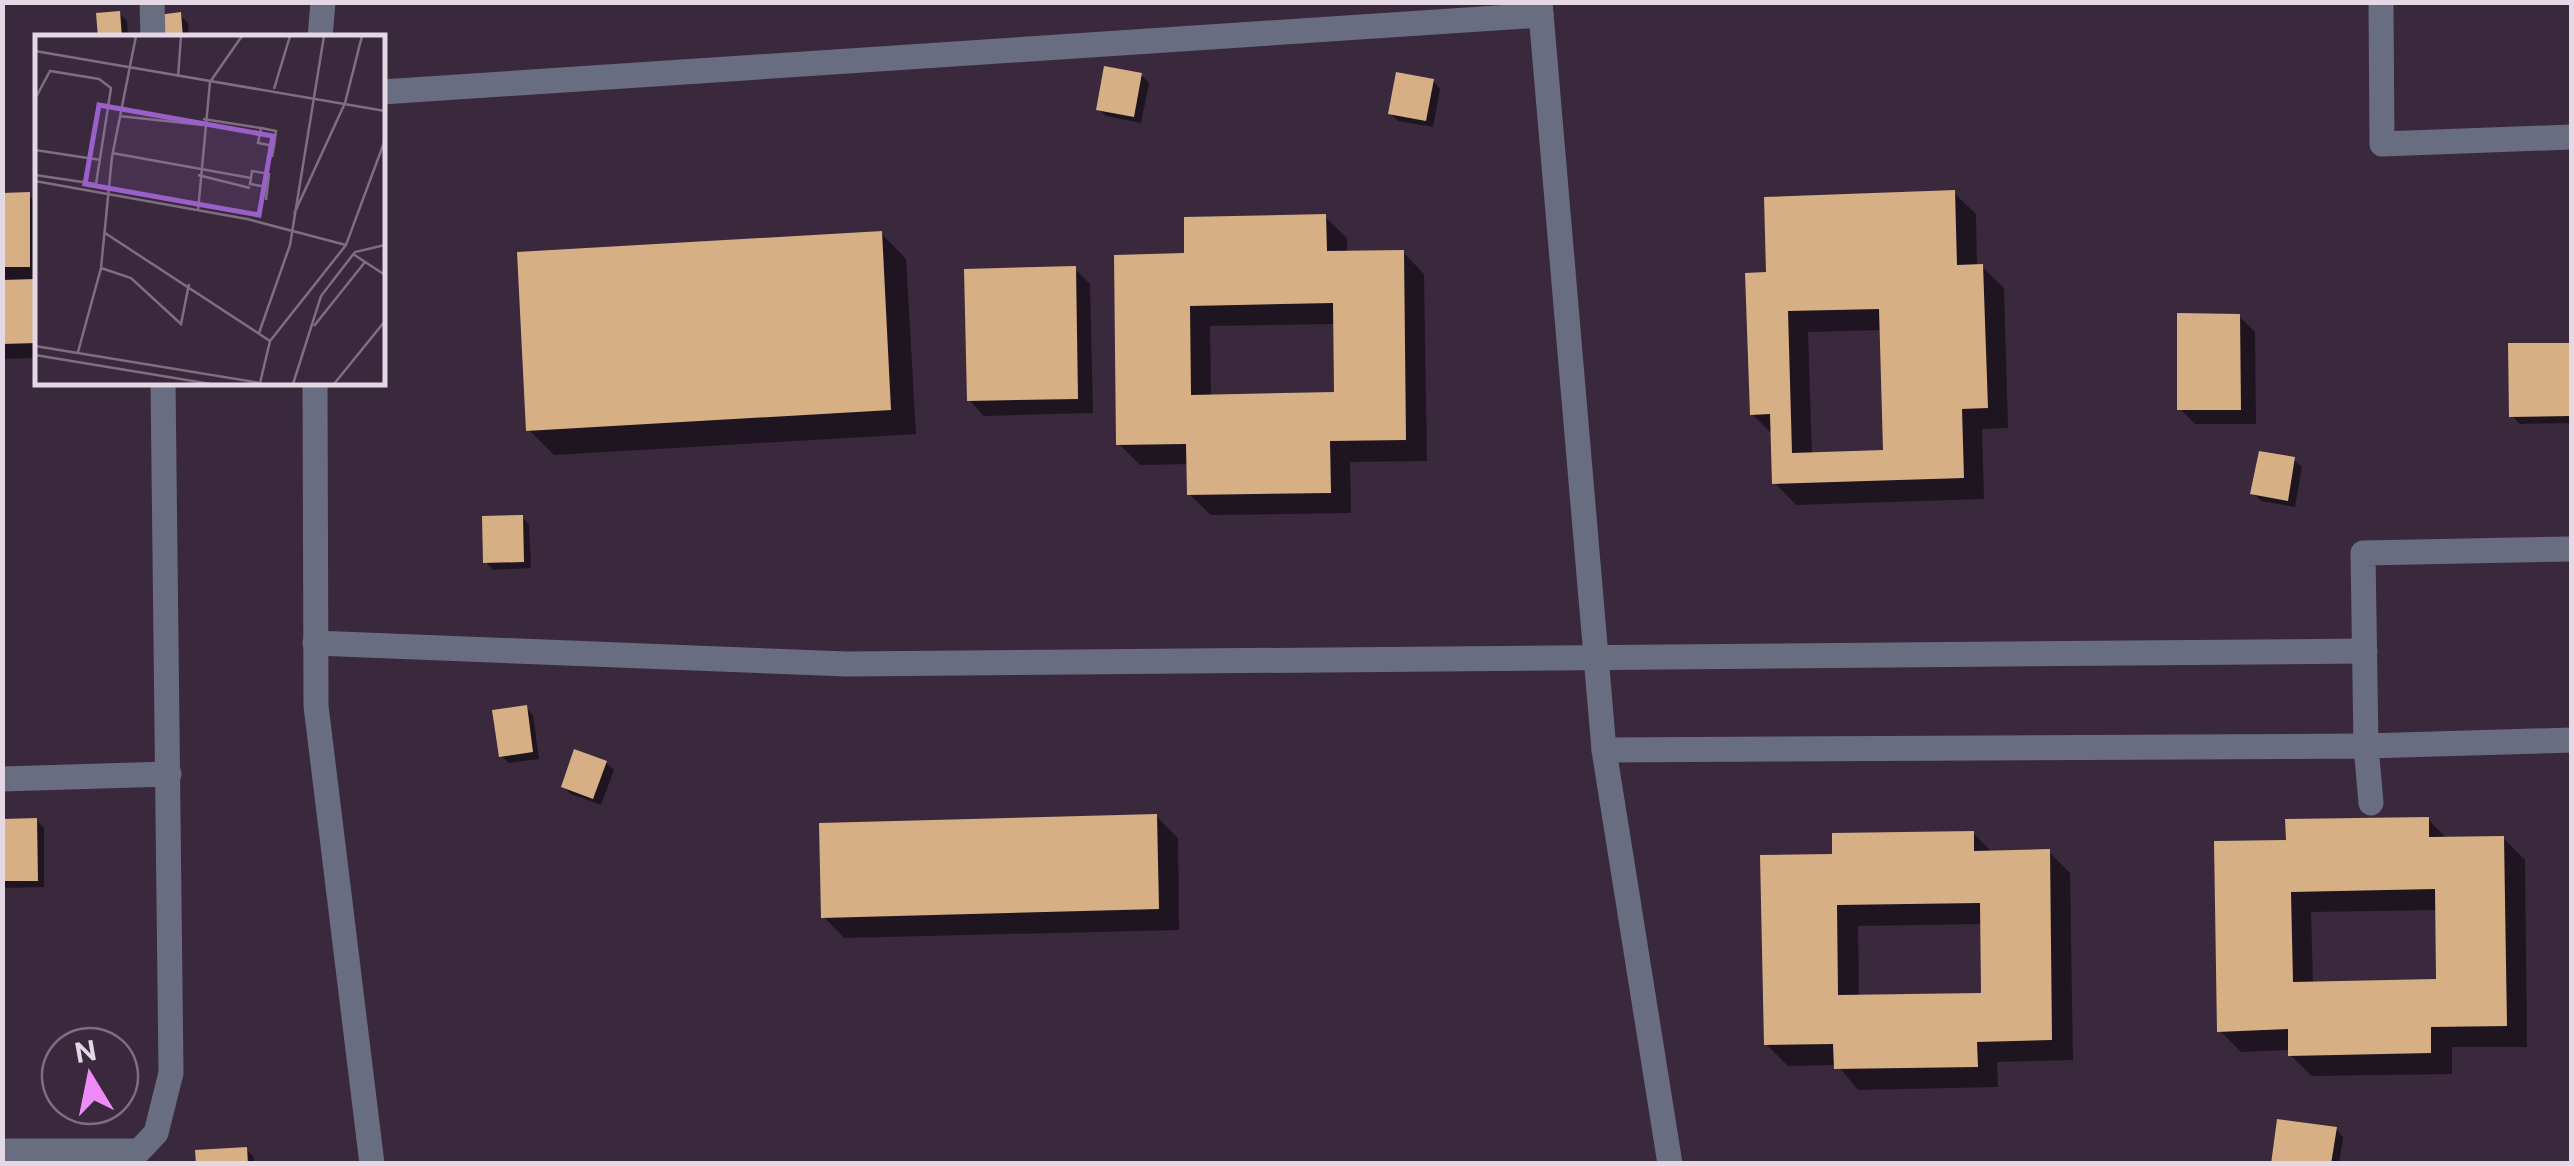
<svg xmlns="http://www.w3.org/2000/svg" width="2574" height="1166" viewBox="0 0 2574 1166" font-family="'Public Sans',sans-serif">
  <rect width="100%" height="100%" fill="#3a283c"/>
  <g fill="#0007" fill-rule="evenodd">
    <polygon points="119,13 127,21 128,38 100,38"/>
    <polygon points="180,15 188,23 189,38 163,38"/>
    <polygon points="1141,75 1149,83 1141,123 1106,116 1099,109"/>
    <polygon points="1433,81 1440,89 1433,127 1398,121 1390,113"/>
    <path d="M1954 193 1976 214 1977 267H1982L2004 288 2008 428 1982 429 1984 499 1796 505 1775 483 1773 435 1752 414 1768 274ZM1882 330 1886 452 1812 455 1808 332Z"/>
    <polygon points="2,195 29,195 38,204 38,358 2,359"/>
    <path d="M1325 217 1347 238V253L1403 252 1424 274 1427 461 1350 462 1351 513 1211 515 1189 494V464L1140 465 1119 444 1187 255ZM1336 324V395L1211 397 1210 326Z"/>
    <polygon points="881,233 906,259 916,434 554,455 529,430"/>
    <polygon points="1075,269 1090,284 1093,413 984,416 969,400"/>
    <polygon points="2239,316 2255,332 2256,424 2195,424 2180,409"/>
    <polygon points="2572,345 2572,423 2520,424 2512,416"/>
    <polygon points="2294,460 2302,467 2295,507 2261,501 2253,493"/>
    <polygon points="522,517 529,525 531,568 493,570 486,562"/>
    <polygon points="526,708 533,715 539,759 509,763 501,756"/>
    <polygon points="606,763 614,770 601,805 571,794 563,787"/>
    <polygon points="1156,816 1178,838 1179,930 844,938 823,916"/>
    <path d="M2428 819 2448 840 2503 838 2525 860 2527 1047H2452V1074L2312 1076 2290 1055V1050L2241 1052 2219 1030 2289 842ZM2437 910 2438 982 2313 984 2311 912Z"/>
    <polygon points="36,820 44,828 44,887 2,888 2,821"/>
    <path d="M1973 833 1993 853 2049 852 2070 873 2073 1060 1997 1062 1998 1087 1858 1090 1837 1065 1788 1066 1766 1044 1834 856ZM1983 924 1984 996 1859 998 1858 926Z"/>
    <polygon points="2336,1129 2343,1137 2339,1164 2273,1164"/>
    <polygon points="246,1149 254,1157 254,1164 198,1164"/>
  </g>
  <g fill="#d7af84" fill-rule="evenodd">
    <polygon points="120,11 122,38 98,38 96,13"/>
    <polygon points="181,12 183,38 160,38 158,15"/>
    <polygon points="1104,66 1142,73 1134,117 1096,110"/>
    <polygon points="1396,72 1434,79 1426,121 1388,114"/>
    <path d="M1955 190 1957 265 1983 264 1988 408 1962 409 1964 478 1772 484 1770 414 1750 415 1745 273 1766 272 1764 197ZM1879 309 1883 450 1792 453 1788 311Z"/>
    <polygon points="30,192 30,267 2,267 2,193"/>
    <path d="M1326 214 1327 251 1404 250 1406 440 1330 441 1331 493 1187 495 1186 444 1116 445 1114 255 1184 253V217ZM1333 303 1334 392 1191 395 1190 306Z"/>
    <polygon points="882,231 891,410 526,431 517,252"/>
    <polygon points="1076,266 1078,399 967,401 964,269"/>
    <polygon points="36,279 37,343 2,344 2,280"/>
    <polygon points="2177,313 2240,314 2241,410 2177,410"/>
    <polygon points="2508,343 2572,343 2572,416 2509,417"/>
    <polygon points="2259,451 2295,457 2288,501 2250,494"/>
    <polygon points="523,515 524,562 483,563 482,516"/>
    <polygon points="527,705 533,752 499,757 492,710"/>
    <polygon points="574,749 607,761 593,799 561,787"/>
    <polygon points="1157,814 1159,909 821,918 819,823"/>
    <path d="M2429 817V837L2504 836 2507 1026 2431 1027V1053L2288 1056V1029L2217 1032 2214 841 2286 840 2285 819ZM2435 889 2436 979 2293 982 2291 892Z"/>
    <polygon points="37,818 38,881 2,881 2,819"/>
    <path d="M1974 831V851L2050 849 2052 1040 1977 1042 1978 1067 1834 1069 1833 1044 1764 1045 1760 855 1832 854V833ZM1980 903 1981 993 1838 995 1837 905Z"/>
    <polygon points="2277,1119 2337,1127 2331,1164 2271,1164"/>
    <polygon points="247,1147 248,1164 196,1164 195,1150"/>
  </g>
  <g fill="none" stroke-linecap="round" stroke-linejoin="round">
    <g stroke="#696d82" stroke-width="25">
      <polyline points="152,2 153,38"/>
      <polyline points="1540,2 1604,750 1670,1164"/>
      <polyline points="2381,2 2382,144 2572,137"/>
      <polyline points="320,38 323,2"/>
      <polyline points="382,92 1541,15"/>
      <polyline points="315,382 316,706 372,1164"/>
      <polyline points="2572,549 2363,553 2366,746 2572,740"/>
      <polyline points="315,643 847,664 2365,651"/>
      <polyline points="1604,750 2366,746 2371,803"/>
      <polyline points="2,779 169,774"/>
      <polyline points="2,1151 139,1151 156,1133 171,1073 163,382"/>
    </g>
  </g>
  <g transform="translate(35 35)">
    <rect width="350" height="350" fill="#3a283c"/>
    <path fill="none" stroke="#7e6e80" stroke-width="2.5" d="M0 16 350 76M143 42 146 1M239 54 255 1M0 64 15 36 64 44 76 53 61 149 0 140M84 81 168 90M168 84 226 93 223 108 239 111 237 122M226 93 241 96 239 111M0 115 66 125M77 118 216 143M163 140 215 153M0 146 212 184 311 210M231 165 234 139 217 136 215 149 232 152M163 176 175 47 207 1M259 179 310 68 327 1M70 198 235 306 225 348M318 219 350 240M66 233 96 243 146 289 154 249M279 291 330 227M224 298 255 210 289 1M235 306 311 210 350 105M0 311 225 348M43 317 66 233 77 122 101 1M0 320 176 349M258 349 286 261 320 217 350 210M299 349 350 286"/>
    <path fill="#9a60ca" fill-opacity="0.15" stroke="#9a60ca" stroke-width="5" d="M64 70 238 101 224 180 50 149Z"/>
    <rect width="350" height="350" fill="none" stroke="#e4d8e5" stroke-width="5"/>
  </g>
  <rect width="2574" height="1166" fill="none" stroke="#e4d8e5" stroke-width="10"/>
  <g transform="translate(90 1076) rotate(350)"><circle r="48" fill="#3a283c" stroke="#7e6e80" stroke-width="2.5"/>
  <path d="M0-8L18 38L0 25L-18 38Z" fill="#ef8bf7"/>
  <text y="-15" font-size="28" font-weight="bold" text-anchor="middle" fill="#e4d8e5">N</text>
  </g>
</svg>
